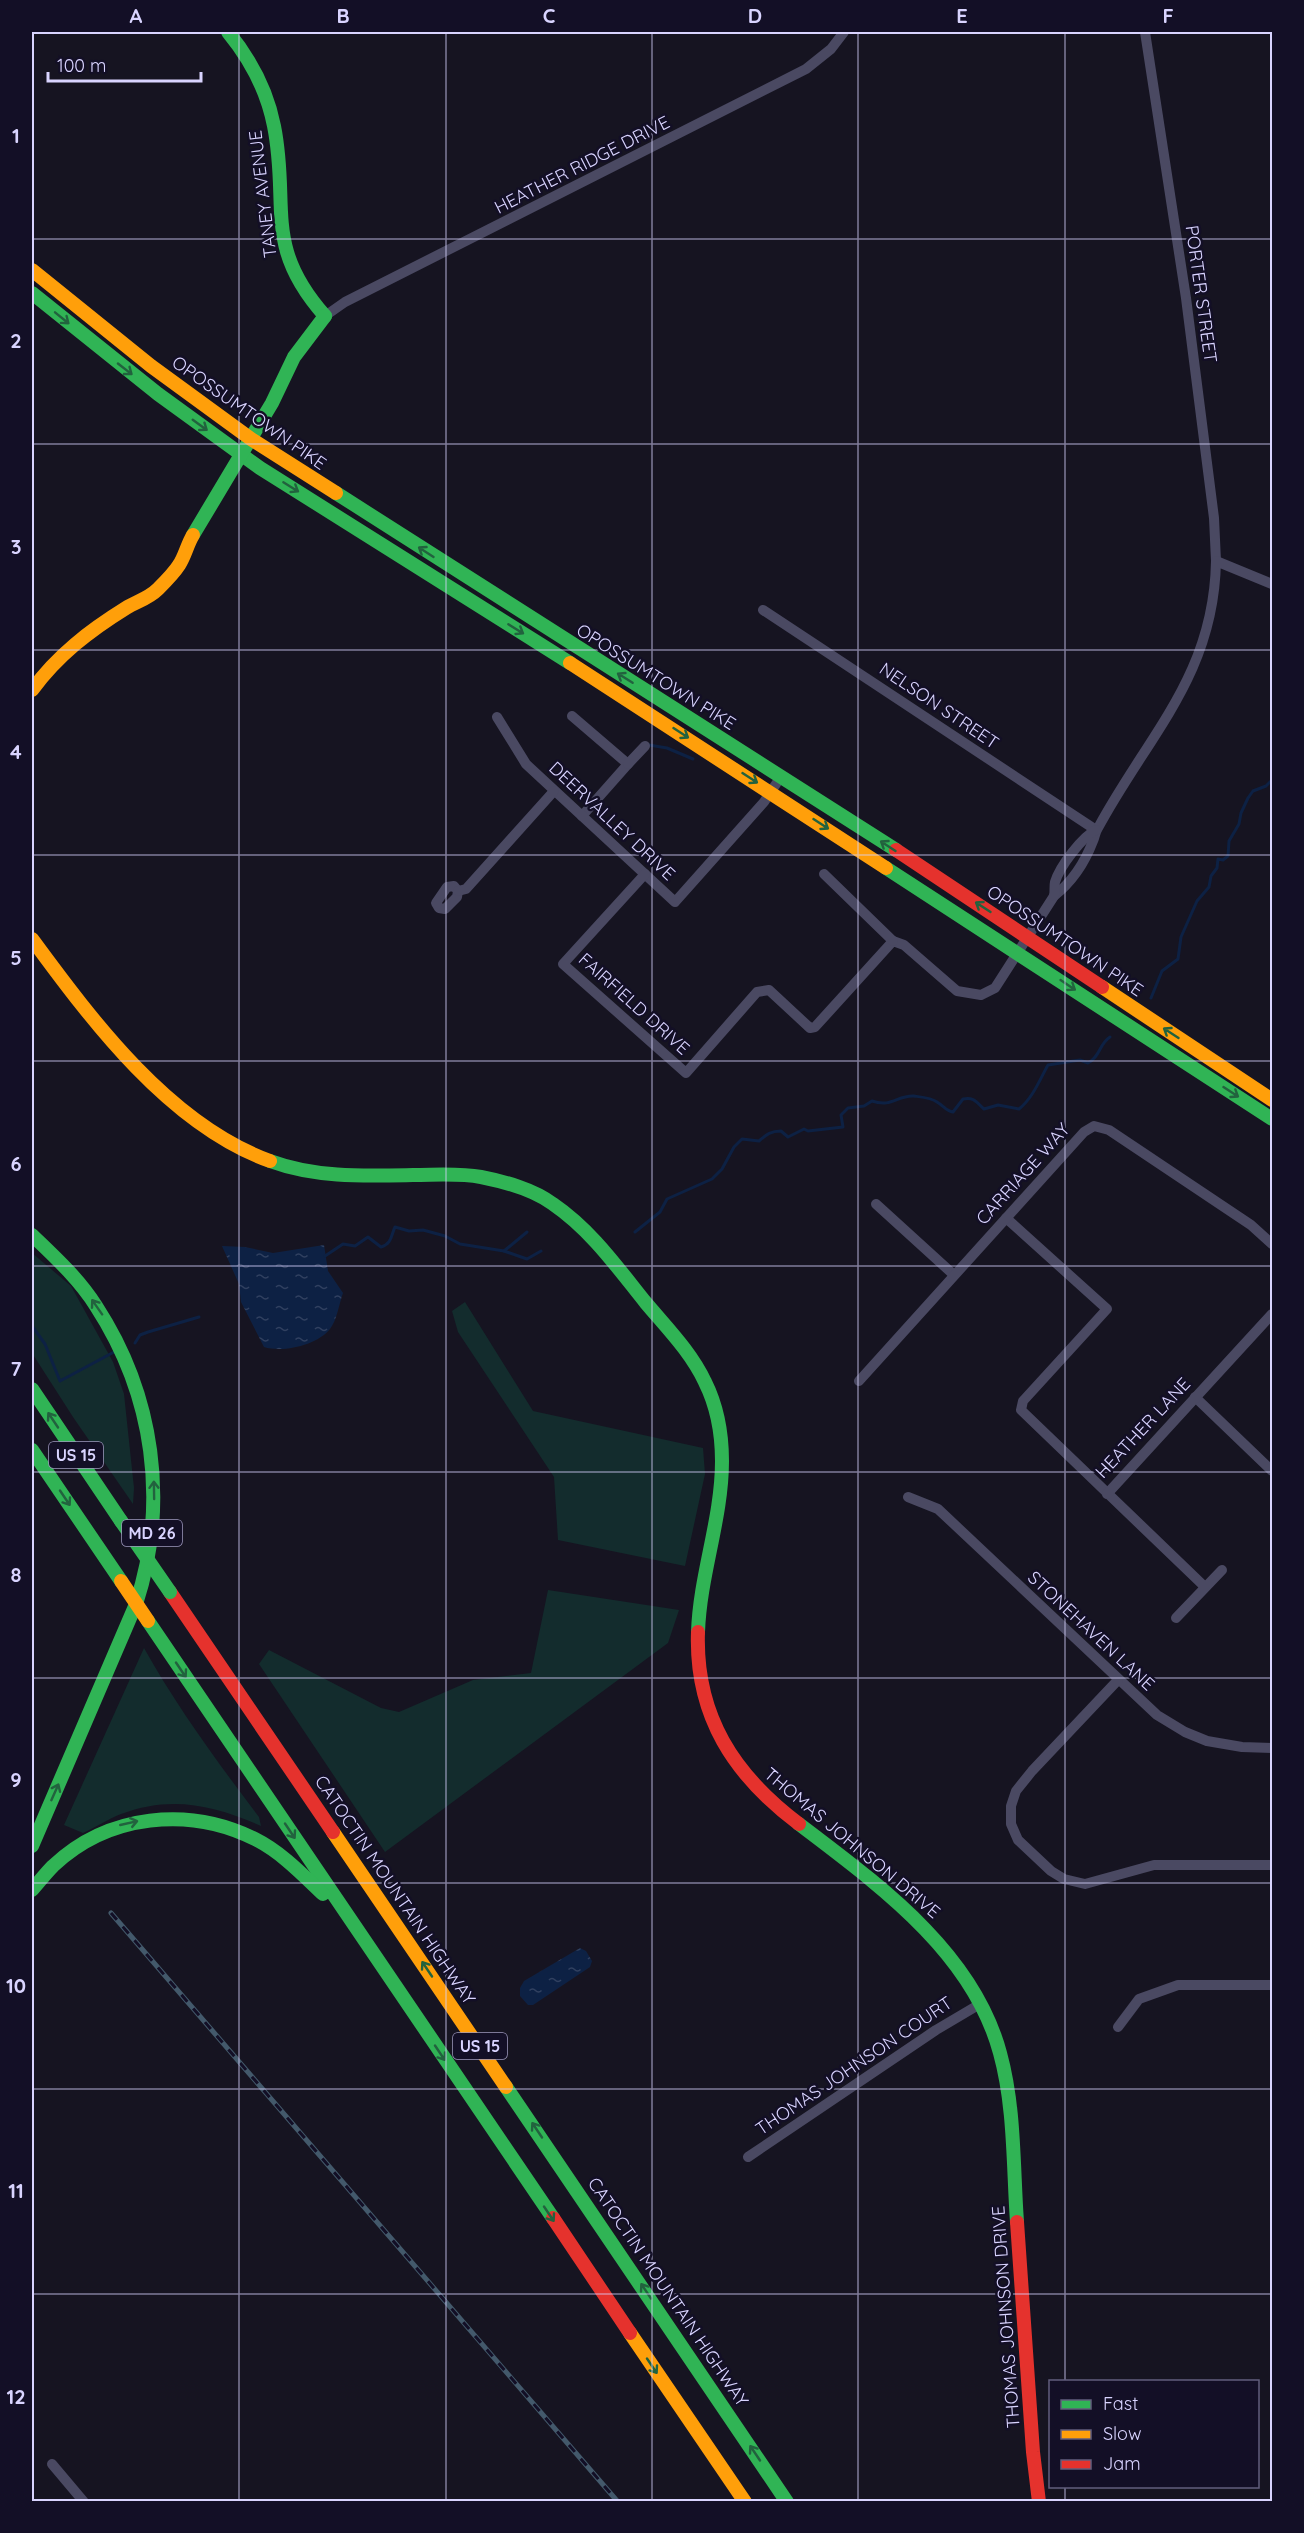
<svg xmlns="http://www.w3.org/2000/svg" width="1304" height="2533" viewBox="0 0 1304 2533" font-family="Quicksand,sans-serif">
  <defs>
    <pattern id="water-ripples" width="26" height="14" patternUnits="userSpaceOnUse" patternTransform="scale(1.5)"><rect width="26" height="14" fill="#0d2144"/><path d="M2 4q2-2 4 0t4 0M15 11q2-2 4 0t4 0" fill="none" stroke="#304060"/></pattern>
  </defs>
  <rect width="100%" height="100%" fill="#161421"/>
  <g fill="#132c2d">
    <polygon points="32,1253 71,1286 113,1362 124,1394 134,1488 133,1504 73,1417 32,1353"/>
    <polygon points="465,1302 533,1411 703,1448 705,1474 685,1566 558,1540 554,1477 458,1332 452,1311"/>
    <polygon points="548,1590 679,1610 668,1643 385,1852 259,1664 269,1650 381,1708 399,1712 473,1680 531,1673"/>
    <path d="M144 1648C177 1707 218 1763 259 1817L261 1826C214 1805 171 1795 121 1814 108 1819 96 1827 83 1833L64 1825Z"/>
  </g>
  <g fill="url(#water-ripples)">
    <path d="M324 1245 328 1271 343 1293C339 1304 337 1320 330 1329 317 1345 284 1353 264 1347L241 1302 239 1284 222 1246 245 1247 273 1253Z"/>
    <polygon points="580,1948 586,1951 592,1961 590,1967 533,2005 528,2005 520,1996 520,1988 524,1981"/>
  </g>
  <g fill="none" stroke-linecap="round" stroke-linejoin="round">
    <g stroke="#0d2144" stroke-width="3">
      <polyline points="649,745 667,748 693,759"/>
      <polyline points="1151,998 1162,971 1178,959 1181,937 1197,901 1209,887 1211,876 1217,868 1218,859 1223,860 1228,856 1229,841 1239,824 1241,813 1248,798 1253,791 1266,786 1272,780"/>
      <path d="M635 1232 660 1212 667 1199 712 1179 722 1169 734 1147 742 1139 759 1141C767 1134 771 1131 781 1131L788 1137 804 1129 808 1131 843 1127 841 1115 848 1108 864 1106 872 1101C892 1108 897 1095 914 1096 921 1097 932 1098 937 1102 944 1106 946 1111 953 1112L963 1099C975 1097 976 1102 984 1109L998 1105 1019 1109C1033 1098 1040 1079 1048 1065L1080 1060 1088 1063C1100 1057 1099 1044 1110 1037"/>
      <polyline points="504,1251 527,1232"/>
      <path d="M325 1256 343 1244 355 1246 368 1237 381 1247C392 1244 391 1235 395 1227L409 1231 423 1230 445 1236 460 1244 504 1251 527 1259 541 1251"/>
      <polyline points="32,1326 45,1344 60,1381 114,1352"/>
      <polyline points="135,1343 140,1335 148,1332 199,1317"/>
    </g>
    <g stroke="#4a4962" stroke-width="10">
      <polyline points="1145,32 1186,298 1214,518 1216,561"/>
      <polyline points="325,316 345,302 806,69 831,49 844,32"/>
      <polyline points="763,610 1096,830"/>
      <polyline points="572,716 628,764 582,816"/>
      <polyline points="497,717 526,764 675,902 764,802 780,778"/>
      <polyline points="628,764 645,746"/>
      <path d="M645 874 563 964 686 1073 757 992 769 990 810 1028 815 1027 893 941 904 945 957 991 981 995 995 988 1054 896C1072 882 1085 862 1093 841 1095 837 1095 832 1098 828 1148 735 1214 676 1216 561L1272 584"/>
      <polyline points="824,874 893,941"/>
      <polygon points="454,886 458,891 457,897 445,909 439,908 436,903 447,887"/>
      <polyline points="458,891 466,889 554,791"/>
      <path d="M1054 896C1055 892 1054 886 1055 882 1060 866 1082 837 1096 830"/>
      <polyline points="876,1204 954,1275"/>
      <polyline points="1006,1218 1107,1309 1023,1401 1021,1410 1205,1587"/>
      <polyline points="859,1381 1084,1132 1094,1126 1109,1130 1251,1225 1272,1244"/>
      <polyline points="1195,1397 1272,1471"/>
      <polyline points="1107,1494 1272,1314"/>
      <polyline points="908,1497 938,1509 1157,1715 1185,1732 1207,1741 1242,1747 1272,1748"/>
      <polyline points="1176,1618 1222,1570"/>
      <polyline points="1118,1680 1032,1771 1016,1791 1011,1806 1011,1824 1018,1840 1051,1871 1064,1879 1085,1884 1154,1865 1272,1865"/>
      <polyline points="1118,2027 1139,1999 1178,1985 1272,1985"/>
      <polyline points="748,2157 936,2030 980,2004"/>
      <polyline points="52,2464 84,2502"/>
    </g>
    <g stroke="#30b455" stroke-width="14">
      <path d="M228 32C251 60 267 90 274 126 290 206 262 245 325 316"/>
      <polyline points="32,293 158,394 260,468 570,663"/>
      <polyline points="336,493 896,850"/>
      <polyline points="193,535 272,403 294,357 325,316"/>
      <polyline points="886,868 1272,1119"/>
      <path d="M270 1161C316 1178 365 1176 413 1175 436 1175 459 1173 481 1177 506 1182 533 1189 553 1204 591 1230 617 1267 646 1303 667 1328 691 1352 705 1382 717 1406 722 1435 722 1461 722 1519 700 1574 698 1632"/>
      <path d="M32 1235C55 1257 79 1279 96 1306 154 1395 169 1503 136 1604L32 1846"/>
      <polyline points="32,1389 121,1521"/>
      <polyline points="32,1450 121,1581"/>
      <polyline points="148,1621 553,2218"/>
      <path d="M799 1824C879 1885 973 1952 1000 2053 1015 2107 1013 2167 1017 2222"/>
      <path d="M32 1890C39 1882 46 1873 53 1866 108 1814 189 1806 255 1839 281 1852 302 1874 323 1894"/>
      <polyline points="506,2087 787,2502"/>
    </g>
    <g stroke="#ff9f0a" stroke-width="14">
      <polyline points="32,270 151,366 251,439 336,493"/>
      <polyline points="570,663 886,868"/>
      <path d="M32 690C58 655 89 631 126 608 137 601 148 599 158 589 165 582 174 573 179 565 185 556 187 545 193 535"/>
      <path d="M32 939C93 1022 170 1125 270 1161"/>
      <polyline points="1102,987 1272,1100"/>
      <polyline points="333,1832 506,2087"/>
      <polyline points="630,2333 745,2502"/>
    </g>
    <g stroke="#e5322d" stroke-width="14">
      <polyline points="896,850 1102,987"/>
      <polyline points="170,1592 333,1832"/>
      <path d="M698 1632C695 1716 734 1775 799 1824"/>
      <polyline points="553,2218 630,2333"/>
      <polyline points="1017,2222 1033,2452 1039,2502"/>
    </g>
    <defs>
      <polyline id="rail" points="111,1913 618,2502"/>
    </defs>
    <use href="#rail" stroke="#43596b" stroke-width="5"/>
    <use href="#rail" stroke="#130f26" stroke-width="3" stroke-dasharray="9" stroke-linecap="butt"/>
    <polyline stroke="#30b455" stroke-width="14" points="121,1521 170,1592"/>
    <polyline stroke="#ff9f0a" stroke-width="14" points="121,1581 148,1621"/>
  </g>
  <defs><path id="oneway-shaft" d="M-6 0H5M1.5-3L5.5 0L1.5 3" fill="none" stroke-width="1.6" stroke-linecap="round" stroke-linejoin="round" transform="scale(1.5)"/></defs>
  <g stroke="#22623e">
    <use href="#oneway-shaft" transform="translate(62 318) rotate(39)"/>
    <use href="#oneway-shaft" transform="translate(125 369) rotate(38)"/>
    <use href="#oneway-shaft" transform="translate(200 425) rotate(36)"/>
    <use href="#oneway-shaft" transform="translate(291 487) rotate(32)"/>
    <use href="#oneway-shaft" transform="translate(426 552) rotate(-147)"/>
    <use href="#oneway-shaft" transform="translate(516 629) rotate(32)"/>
    <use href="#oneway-shaft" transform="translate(625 678) rotate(-148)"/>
    <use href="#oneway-shaft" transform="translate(681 733) rotate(33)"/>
    <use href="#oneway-shaft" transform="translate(750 778) rotate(33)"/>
    <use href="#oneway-shaft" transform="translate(821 824) rotate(33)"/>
    <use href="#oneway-shaft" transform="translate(888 846) rotate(-147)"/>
    <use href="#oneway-shaft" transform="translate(983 907) rotate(-147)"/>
    <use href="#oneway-shaft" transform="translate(1068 985) rotate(34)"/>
    <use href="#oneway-shaft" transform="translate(1171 1033) rotate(-147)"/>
    <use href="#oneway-shaft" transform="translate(1231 1092) rotate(33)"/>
    <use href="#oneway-shaft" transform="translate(97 1307) rotate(-125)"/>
    <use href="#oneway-shaft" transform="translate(53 1420) rotate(-124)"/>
    <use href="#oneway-shaft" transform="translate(154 1490) rotate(-91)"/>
    <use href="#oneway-shaft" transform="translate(65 1498) rotate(56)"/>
    <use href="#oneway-shaft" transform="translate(181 1670) rotate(56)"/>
    <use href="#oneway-shaft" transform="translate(55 1792) rotate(-66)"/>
    <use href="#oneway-shaft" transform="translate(129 1823) rotate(-13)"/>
    <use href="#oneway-shaft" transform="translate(290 1831) rotate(56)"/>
    <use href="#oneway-shaft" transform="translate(427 1969) rotate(-124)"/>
    <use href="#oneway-shaft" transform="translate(440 2053) rotate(56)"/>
    <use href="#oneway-shaft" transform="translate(537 2130) rotate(-124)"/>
    <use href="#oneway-shaft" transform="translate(549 2214) rotate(56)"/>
    <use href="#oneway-shaft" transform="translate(646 2291) rotate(-124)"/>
    <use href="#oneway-shaft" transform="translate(652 2366) rotate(56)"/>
    <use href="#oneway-shaft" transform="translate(755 2453) rotate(-124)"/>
  </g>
  <path fill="none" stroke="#d9d4ff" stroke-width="1.5" stroke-opacity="0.55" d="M239 32V2502M446 32V2502M652 32V2502M858 32V2502M1065 32V2382M32 239H1272M32 444H1272M32 650H1272M32 855H1272M32 1061H1272M32 1266H1272M32 1472H1272M32 1678H1272M32 1883H1272M32 2089H1272M32 2294H1272M1065 2486V2502"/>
  <g text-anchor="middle" stroke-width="5" stroke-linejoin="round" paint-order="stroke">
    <g fill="#130f26" stroke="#9e99be" stroke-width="1.5">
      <rect x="49" y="1442" width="54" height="26" rx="4.5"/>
      <rect x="122" y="1520" width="60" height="26" rx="4.5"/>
      <rect x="453" y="2033" width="54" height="26" rx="4.5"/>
    </g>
    <g font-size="16" font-weight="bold" fill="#d9d4ff">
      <text x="76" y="1461">US 15</text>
      <text x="152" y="1539">MD 26</text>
      <text x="480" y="2052">US 15</text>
    </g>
    <g font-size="18" fill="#d9d4ff" stroke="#130f26">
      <text transform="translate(582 165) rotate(-27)" y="6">HEATHER RIDGE DRIVE</text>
      <text transform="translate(263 194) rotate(-97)" y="6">TANEY AVENUE</text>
      <text transform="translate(1201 294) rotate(82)" y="6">PORTER STREET</text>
      <text transform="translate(249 413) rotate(35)" y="6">OPOSSUMTOWN PIKE</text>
      <text transform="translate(656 677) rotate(32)" y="6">OPOSSUMTOWN PIKE</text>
      <text transform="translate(939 706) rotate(34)" y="6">NELSON STREET</text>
      <text transform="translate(612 821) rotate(43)" y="6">DEERVALLEY DRIVE</text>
      <text transform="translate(1065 941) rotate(34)" y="6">OPOSSUMTOWN PIKE</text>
      <text transform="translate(634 1004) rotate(42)" y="6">FAIRFIELD DRIVE</text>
      <text transform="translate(1023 1174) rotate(-48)" y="6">CARRIAGE WAY</text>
      <text transform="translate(1143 1428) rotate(-47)" y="6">HEATHER LANE</text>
      <text transform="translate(1091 1631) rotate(43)" y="6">STONEHAVEN LANE</text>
      <text transform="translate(852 1843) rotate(40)" y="6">THOMAS JOHNSON DRIVE</text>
      <text transform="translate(395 1890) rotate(56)" y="6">CATOCTIN MOUNTAIN HIGHWAY</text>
      <text transform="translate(854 2066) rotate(-34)" y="6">THOMAS JOHNSON COURT</text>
      <text transform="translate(668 2292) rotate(56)" y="6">CATOCTIN MOUNTAIN HIGHWAY</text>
      <text transform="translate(1006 2317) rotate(-94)" y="6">THOMAS JOHNSON DRIVE</text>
    </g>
  </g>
  <rect width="1304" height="2533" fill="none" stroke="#130f26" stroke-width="66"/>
  <rect x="1049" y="2380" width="210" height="108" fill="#130f26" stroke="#625e7d" stroke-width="1.5"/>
  <rect x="1061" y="2400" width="30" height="9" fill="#30b455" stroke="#625e7d" stroke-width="1.5"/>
  <text x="1103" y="2410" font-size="18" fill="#d9d4ff">Fast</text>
  <rect x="1061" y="2430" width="30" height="9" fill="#ff9f0a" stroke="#625e7d" stroke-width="1.5"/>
  <text x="1103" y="2440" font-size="18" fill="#d9d4ff">Slow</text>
  <rect x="1061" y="2460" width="30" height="9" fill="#e5322d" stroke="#625e7d" stroke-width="1.5"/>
  <text x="1103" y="2470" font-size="18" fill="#d9d4ff">Jam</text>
  <path d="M48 72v9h153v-9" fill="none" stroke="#d9d4ff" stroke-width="3"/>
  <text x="57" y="72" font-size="18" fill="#d9d4ff" stroke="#130f26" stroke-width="4.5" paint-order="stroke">100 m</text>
  <rect x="33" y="33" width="1238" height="2467" fill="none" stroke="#d9d4ff" stroke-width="2"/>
  <g font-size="20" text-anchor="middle" font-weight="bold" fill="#d9d4ff">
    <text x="136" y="23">A</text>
    <text x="343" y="23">B</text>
    <text x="549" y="23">C</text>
    <text x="755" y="23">D</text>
    <text x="962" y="23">E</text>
    <text x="1168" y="23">F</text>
    <text x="16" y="143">1</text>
    <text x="16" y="348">2</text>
    <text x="16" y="554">3</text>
    <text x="16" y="759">4</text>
    <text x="16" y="965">5</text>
    <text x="16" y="1171">6</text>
    <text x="16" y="1376">7</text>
    <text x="16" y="1582">8</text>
    <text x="16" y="1787">9</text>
    <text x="16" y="1993">10</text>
    <text x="16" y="2198">11</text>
    <text x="16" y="2404">12</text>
  </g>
</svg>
